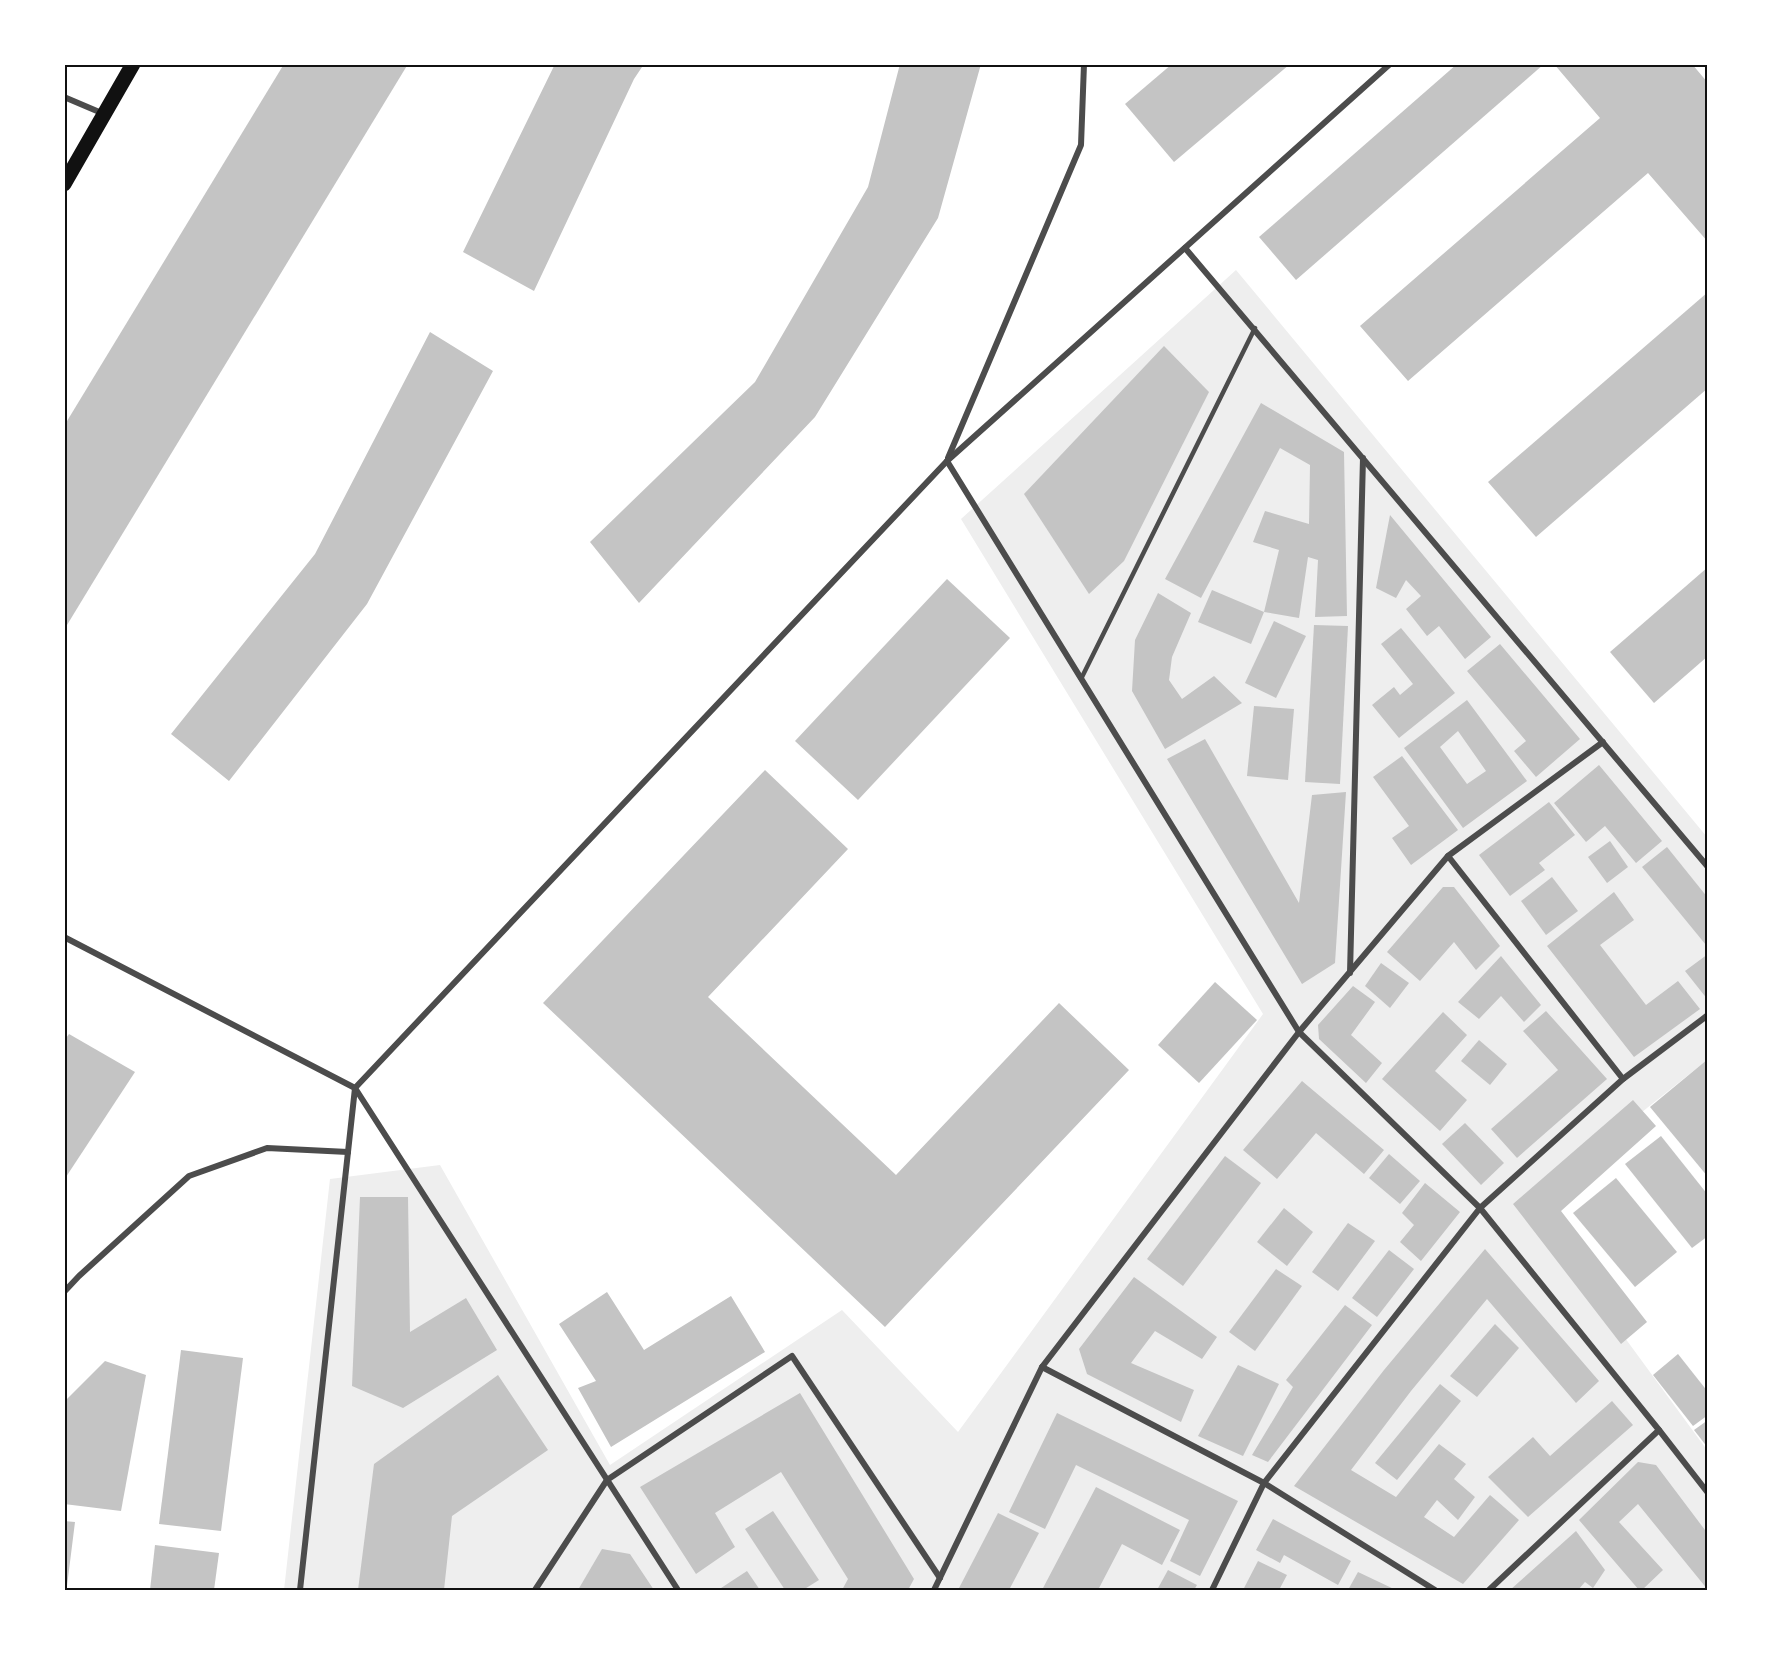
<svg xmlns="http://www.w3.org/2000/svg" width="1772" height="1655" viewBox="0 0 1772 1655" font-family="Commissioner,sans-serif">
  <rect width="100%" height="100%" fill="#fff"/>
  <polygon fill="#eee" points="1236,270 1707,837 1707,1060 1527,1204 1707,1450 1707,1590 284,1590 330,1179 440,1165 610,1465 842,1310 958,1432 1263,1014 961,519"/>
  <g fill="#c4c4c4" fill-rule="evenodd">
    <polygon points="284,64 408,64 64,630 64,426"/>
    <polygon points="555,64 644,64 634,79 534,291 463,252"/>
    <polygon points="900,64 981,64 938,218 815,417 639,603 590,542 755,382 868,187"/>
    <polygon points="1172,64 1290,64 1174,162 1125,104"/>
    <polygon points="1457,64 1544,64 1296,280 1259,237"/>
    <polygon points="1554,64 1692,64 1708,83 1708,242 1648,173 1408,381 1360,326 1600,118"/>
    <polygon points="1708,292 1708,388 1536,537 1488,482"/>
    <polygon points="430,332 493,371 367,604 229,781 171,734 315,554"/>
    <polygon points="1164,346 1209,392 1124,561 1089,594 1024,494"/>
    <polygon points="1261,403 1344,452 1347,616 1315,617 1318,560 1308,557 1299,618 1264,612 1279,550 1253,542 1265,511 1309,524 1310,465 1280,448 1201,598 1165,579"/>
    <polygon points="1390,515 1491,637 1465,659 1439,626 1427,636 1406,609 1421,596 1406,580 1396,598 1376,588"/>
    <polygon points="1708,567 1708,656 1654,703 1610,652"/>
    <polygon points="947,579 1010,638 858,800 795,741"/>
    <polygon points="1212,590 1264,612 1251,644 1198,622"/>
    <polygon points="1158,593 1191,613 1172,657 1169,680 1182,699 1214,676 1242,703 1165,749 1132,691 1135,640"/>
    <polygon points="1274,621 1306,636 1276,698 1245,683"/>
    <polygon points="1314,625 1348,626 1340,784 1305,782"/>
    <polygon points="1401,628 1455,693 1399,738 1372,705 1394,687 1400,695 1413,684 1381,644"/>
    <polygon points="1500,644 1580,739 1536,777 1514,751 1526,741 1467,671"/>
    <path d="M1467 700 1527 781 1463 828 1404 748ZM1458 731 1486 771 1467 784 1440 747Z"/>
    <polygon points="1254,706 1294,709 1288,780 1247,776"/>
    <polygon points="1205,739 1299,903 1312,795 1346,792 1335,963 1302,984 1167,759"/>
    <polygon points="1402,756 1458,830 1411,865 1392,838 1409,826 1373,777"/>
    <polygon points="1599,765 1662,841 1636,863 1605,826 1586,842 1554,803"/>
    <polygon points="765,770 848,849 708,997 896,1175 1059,1003 1129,1070 885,1327 543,1003"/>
    <polygon points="1549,802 1575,835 1539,863 1545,870 1510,896 1479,855"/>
    <polygon points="1610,841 1628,867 1607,883 1588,857"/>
    <polygon points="1667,847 1708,898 1708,944 1706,945 1642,867"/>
    <polygon points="1552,877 1578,911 1546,935 1521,901"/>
    <polygon points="1443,887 1454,887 1500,946 1476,970 1454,942 1420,981 1387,952"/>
    <polygon points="1614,892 1634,920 1600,945 1646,1005 1678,981 1700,1009 1634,1057 1547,946"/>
    <polygon points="1708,954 1708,1000 1685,971"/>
    <polygon points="1501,956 1541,1005 1524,1022 1501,996 1479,1019 1458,1002"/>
    <polygon points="1381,963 1409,983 1390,1008 1365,986"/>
    <polygon points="1215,982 1257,1020 1199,1083 1158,1045"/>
    <polygon points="1353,986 1375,1002 1351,1035 1382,1063 1366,1083 1319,1039 1318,1025"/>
    <polygon points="1546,1011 1607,1079 1517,1158 1491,1129 1558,1070 1523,1031"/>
    <polygon points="1443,1012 1467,1035 1435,1071 1467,1100 1440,1131 1382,1079"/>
    <polygon points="69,1034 135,1072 64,1180 64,1041"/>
    <polygon points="1479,1040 1507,1064 1490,1085 1461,1061"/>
    <polygon points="1708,1059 1708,1177 1650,1107"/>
    <polygon points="1302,1081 1384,1150 1364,1174 1316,1133 1277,1179 1243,1150"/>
    <polygon points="1633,1100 1656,1126 1561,1211 1647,1322 1621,1344 1513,1204"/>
    <polygon points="1465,1123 1504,1163 1481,1185 1442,1144"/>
    <polygon points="1661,1136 1708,1195 1708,1236 1692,1248 1625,1164"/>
    <polygon points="1389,1154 1420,1181 1400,1204 1369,1178"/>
    <polygon points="1225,1156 1261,1183 1183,1286 1147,1259"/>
    <polygon points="1616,1178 1677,1252 1635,1287 1573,1213"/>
    <polygon points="1425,1183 1460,1212 1421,1261 1400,1242 1414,1225 1402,1213"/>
    <polygon points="360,1197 408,1197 410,1332 466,1298 497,1350 403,1408 352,1386"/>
    <polygon points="1284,1208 1313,1232 1287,1266 1257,1242"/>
    <polygon points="1348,1223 1375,1241 1338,1291 1312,1272"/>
    <polygon points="1485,1249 1599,1381 1576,1403 1487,1299 1411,1391 1351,1470 1396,1497 1439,1444 1466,1464 1454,1479 1475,1497 1458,1520 1437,1500 1424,1517 1454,1537 1490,1495 1519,1520 1463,1584 1294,1486 1384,1370"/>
    <polygon points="1389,1250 1414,1269 1377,1317 1352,1298"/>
    <polygon points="1276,1269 1302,1286 1255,1351 1229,1332"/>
    <polygon points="1134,1277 1217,1337 1202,1359 1155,1331 1131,1363 1194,1390 1181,1422 1087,1374 1079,1349"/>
    <polygon points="607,1292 644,1350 731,1296 765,1352 611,1447 578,1388 596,1381 559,1324"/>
    <polygon points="1345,1305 1372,1325 1268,1462 1252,1455 1293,1387 1286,1380"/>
    <polygon points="1495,1324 1519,1348 1477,1397 1450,1376"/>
    <polygon points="181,1350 243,1358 221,1531 159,1524"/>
    <polygon points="1678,1354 1708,1392 1708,1415 1693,1426 1653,1375"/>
    <polygon points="105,1361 146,1375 121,1511 64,1504 64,1402"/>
    <polygon points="1238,1365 1279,1384 1243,1456 1198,1436"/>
    <polygon points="498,1375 548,1450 452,1516 444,1590 358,1590 374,1464"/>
    <polygon points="1440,1384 1461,1401 1397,1480 1375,1463"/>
    <polygon points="800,1393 914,1579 908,1590 842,1590 848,1579 781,1472 715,1513 735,1547 696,1574 640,1487"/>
    <polygon points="1612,1401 1633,1425 1528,1517 1488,1477 1533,1437 1550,1456"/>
    <polygon points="1057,1413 1238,1501 1200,1576 1170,1561 1189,1520 1076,1465 1045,1529 1009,1512"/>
    <polygon points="1708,1420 1708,1448 1694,1430"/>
    <polygon points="1638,1462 1656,1465 1708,1534 1708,1590 1638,1504 1619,1522 1663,1570 1642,1590 1639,1590 1579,1520"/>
    <polygon points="1096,1487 1180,1530 1162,1565 1122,1544 1098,1590 1042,1590"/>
    <polygon points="773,1511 819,1580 803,1590 785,1590 745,1529"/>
    <polygon points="998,1513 1039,1533 1009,1590 958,1590"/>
    <polygon points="1273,1519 1351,1561 1338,1585 1284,1555 1280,1563 1256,1550"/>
    <polygon points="64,1521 75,1522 67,1586 64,1586"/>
    <polygon points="1576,1531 1605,1570 1593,1588 1585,1582 1578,1590 1510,1590"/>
    <polygon points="155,1545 219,1553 214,1590 150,1590"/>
    <polygon points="602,1549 630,1554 654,1590 578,1590"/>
    <polygon points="1258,1561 1287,1575 1279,1590 1243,1590"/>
    <polygon points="1168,1570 1197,1585 1194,1590 1157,1590"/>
    <polygon points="747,1571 760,1590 718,1590"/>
    <polygon points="1358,1572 1396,1590 1348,1590"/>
  </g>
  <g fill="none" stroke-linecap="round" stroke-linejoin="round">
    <polyline stroke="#4c4c4c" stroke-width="4.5" points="1081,679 1255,328"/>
    <g stroke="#4c4c4c" stroke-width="6">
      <polyline points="64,97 104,114"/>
      <polyline points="1185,248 1708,867"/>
      <polyline points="948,458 1081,145 1084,64"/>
      <polyline points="947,461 1299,1032 1480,1208 1659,1430 1708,1493"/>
      <polyline points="1448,856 1623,1079"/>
      <polyline points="64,937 355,1088 678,1590"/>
      <polyline points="1350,973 1363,458"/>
      <polyline points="64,1292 79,1276 189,1176 267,1148 348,1152"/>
      <polyline points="1042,1367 1264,1483 1435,1590"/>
      <polyline points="300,1590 355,1088 947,461 1390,64"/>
      <polyline points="535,1590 607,1480 792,1356 940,1578"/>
      <polyline points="934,1590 1042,1367 1299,1032 1448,856 1603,742"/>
      <polyline points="1212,1590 1264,1483 1480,1208 1623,1079 1708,1015"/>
      <polyline points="1489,1590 1659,1430"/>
    </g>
    <polyline stroke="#111" stroke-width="15" points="64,184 133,64"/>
  </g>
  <rect width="1772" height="1655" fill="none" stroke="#ffffff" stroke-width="132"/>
  <rect x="66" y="66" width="1640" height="1523" fill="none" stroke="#111" stroke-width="2"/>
</svg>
